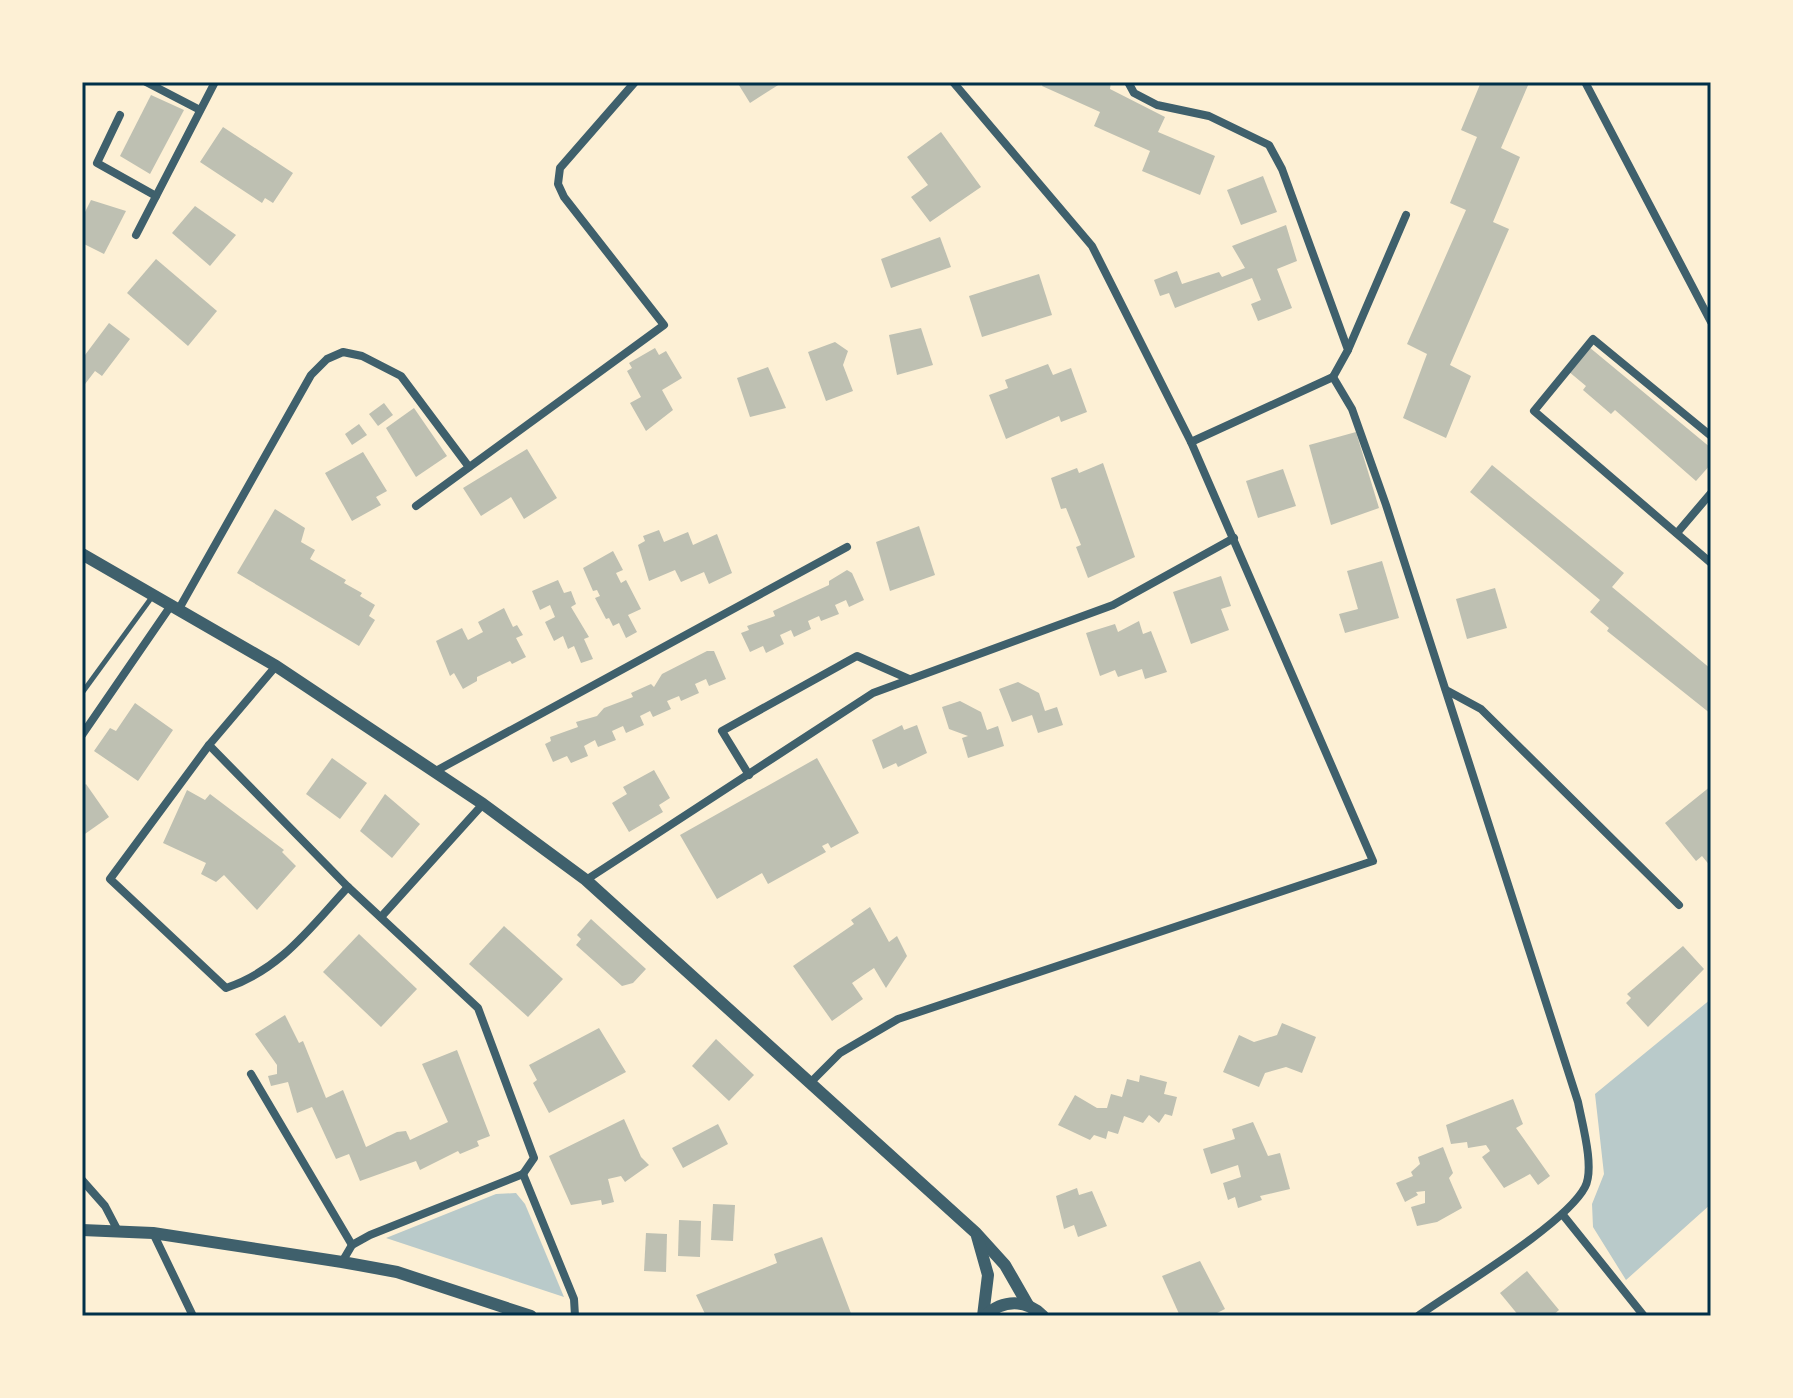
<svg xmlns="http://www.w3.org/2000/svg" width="1793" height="1398" viewBox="0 0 1793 1398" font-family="'Archivo Narrow',sans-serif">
  <rect width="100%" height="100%" fill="#fdf0d5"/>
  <g fill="#b9caca">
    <polygon points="1711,999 1711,1204 1626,1280 1593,1227 1592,1204 1604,1174 1595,1094"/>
    <polygon points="516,1193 525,1204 564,1297 386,1238 496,1194"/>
  </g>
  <g fill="#bec0b2">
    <polygon points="737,82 783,82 750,103"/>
    <polygon points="1044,82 1111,82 1110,89 1165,117 1158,132 1215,156 1200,195 1142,171 1150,151 1094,126 1100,112 1042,86"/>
    <polygon points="1481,82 1529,83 1501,148 1520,157 1493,222 1509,229 1450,365 1471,376 1446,438 1403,418 1427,354 1407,344 1466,210 1450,203 1477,137 1461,130"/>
    <polygon points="151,95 184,110 150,174 120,156"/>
    <polygon points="223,127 293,173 273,203 265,198 262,203 200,162"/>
    <polygon points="941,132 981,187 930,222 911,197 928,185 907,157"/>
    <polygon points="1263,176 1277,212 1241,225 1227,190"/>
    <polygon points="91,200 126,211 104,254 82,243 82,218"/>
    <polygon points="195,206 236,235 210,266 172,233"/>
    <polygon points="1286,225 1297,261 1277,269 1292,308 1258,321 1251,304 1261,300 1252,278 1175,308 1169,293 1160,296 1154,280 1177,271 1182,284 1219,272 1222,277 1245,268 1232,246"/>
    <polygon points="940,237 951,267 891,288 881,259"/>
    <polygon points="156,259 217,311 188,346 127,293"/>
    <polygon points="1039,274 1052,315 982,337 969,296"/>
    <polygon points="109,323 130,339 102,376 95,371 82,388 82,359"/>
    <polygon points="921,328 933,365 897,375 889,335"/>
    <polygon points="835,342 848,351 843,365 853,391 826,401 808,352"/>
    <polygon points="1589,347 1711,448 1711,464 1696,481 1615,410 1611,414 1583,390 1586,386 1568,371"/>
    <polygon points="655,348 659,355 666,351 682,378 662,390 673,410 646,431 630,403 641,397 627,371 632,368 629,363"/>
    <polygon points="1048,364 1053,375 1071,368 1087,412 1061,422 1059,416 1006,439 989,395 1008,388 1005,380"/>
    <polygon points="768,367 786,408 750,417 737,378"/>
    <polygon points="384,403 393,415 378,426 369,414"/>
    <polygon points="414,408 447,456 416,477 386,428"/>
    <polygon points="359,424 367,435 352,445 345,434"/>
    <polygon points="1356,432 1379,508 1331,525 1309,445"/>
    <polygon points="527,449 557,498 524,519 511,497 481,516 463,488"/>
    <polygon points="363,452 387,491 376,497 381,505 352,521 325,473"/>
    <polygon points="1103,463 1135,557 1088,578 1076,547 1081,545 1066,508 1061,509 1051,478 1077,468 1079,473"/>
    <polygon points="1492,465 1624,573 1612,587 1711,669 1711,714 1607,631 1609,628 1590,612 1600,600 1470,492"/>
    <polygon points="1283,469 1296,506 1258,518 1246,481"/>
    <polygon points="275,509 305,528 301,542 315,550 310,559 346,580 344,583 362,593 360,596 375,605 369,616 375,620 359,646 237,573"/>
    <polygon points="919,526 935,575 890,591 876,542"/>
    <polygon points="659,530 664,542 688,532 693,545 717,534 732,573 709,584 704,572 681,582 675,570 649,581 638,545 645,541 643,536"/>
    <polygon points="613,551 623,570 616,573 621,583 626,580 641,609 628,615 637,632 626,638 619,623 613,626 609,618 606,619 595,598 600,596 597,590 593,591 583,568"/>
    <polygon points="1382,561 1399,618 1345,633 1339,614 1358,609 1347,571"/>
    <polygon points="847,570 852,573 864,600 849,607 846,600 835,605 839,614 821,621 819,616 808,621 811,629 794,637 791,630 780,635 784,644 766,653 763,646 750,652 741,633 749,630 747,626 775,616 773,611 829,585 829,581"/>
    <polygon points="1221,576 1231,606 1221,609 1229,630 1191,644 1173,592"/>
    <polygon points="558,580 564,593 571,591 576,604 571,607 589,637 584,639 593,659 581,663 574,646 568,649 563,636 554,641 545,622 555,617 550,605 540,610 532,591"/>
    <polygon points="1495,588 1507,628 1467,639 1456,599"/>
    <polygon points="504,608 513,627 517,625 523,635 516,638 526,657 512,664 510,661 477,677 477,681 463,689 454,673 450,676 436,641 462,628 468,640 483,632 478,622"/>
    <polygon points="1139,621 1143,634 1151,631 1167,672 1145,679 1142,669 1118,677 1115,670 1100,676 1086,633 1115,624 1118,632"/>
    <polygon points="707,651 714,651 726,679 709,686 706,679 695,684 699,693 681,701 679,696 667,701 671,709 653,717 650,711 640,716 644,725 626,733 623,726 612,731 616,740 598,747 595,740 584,746 588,756 571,763 567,756 553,762 545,744 551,741 550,737 578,727 576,722 597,716 604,708 633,697 631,693 651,684 654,687 662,674"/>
    <polygon points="1018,682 1039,693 1045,711 1057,707 1063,725 1038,733 1032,715 1012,722 999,689"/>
    <polygon points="960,701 981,712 987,730 998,726 1004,746 968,758 962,738 968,736 949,729 942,707"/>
    <polygon points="135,703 173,730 138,781 94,751 110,728 116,731"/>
    <polygon points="902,725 904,730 917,725 927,753 898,767 896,763 883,769 872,740"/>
    <polygon points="332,758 367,783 340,819 306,794"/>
    <polygon points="817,758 859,833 831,848 828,843 822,846 826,852 768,884 762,873 717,899 680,835"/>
    <polygon points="654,770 670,798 659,805 663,812 629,832 612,803 627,794 623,787"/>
    <polygon points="86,784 109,817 82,836 82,787"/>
    <polygon points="1711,786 1711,867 1702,856 1696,861 1665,823"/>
    <polygon points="187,790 205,800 210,794 284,850 282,852 296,866 257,910 224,875 216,882 201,874 206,863 163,843"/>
    <polygon points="385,794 420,824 392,858 360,831"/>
    <polygon points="870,907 889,942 897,936 907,956 886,988 874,968 852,983 863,999 832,1021 793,966 854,924 851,920"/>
    <polygon points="591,919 646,969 633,983 622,986 576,945 581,939 577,935"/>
    <polygon points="504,926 563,979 528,1017 469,964"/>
    <polygon points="359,934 417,989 381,1027 323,972"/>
    <polygon points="1683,946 1704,969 1648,1027 1626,1003 1631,998 1627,994"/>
    <polygon points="285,1015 299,1043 303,1041 326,1098 343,1090 366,1147 397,1132 406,1131 410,1140 448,1122 422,1064 457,1050 490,1136 477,1141 479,1146 460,1154 458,1151 420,1170 416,1161 360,1181 349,1154 336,1159 312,1107 297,1113 288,1082 271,1086 268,1076 277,1074 277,1065 255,1034"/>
    <polygon points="1282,1023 1316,1037 1302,1073 1286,1067 1265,1073 1259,1087 1223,1072 1239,1035 1254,1042 1277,1035"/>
    <polygon points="599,1028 626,1072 549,1113 533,1083 537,1080 529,1065"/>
    <polygon points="716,1039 754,1075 729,1101 692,1066"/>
    <polygon points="1140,1075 1167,1082 1164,1094 1177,1097 1172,1116 1165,1114 1159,1123 1149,1115 1143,1123 1124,1116 1118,1134 1108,1131 1106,1139 1094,1135 1090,1140 1058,1125 1075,1095 1097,1108 1107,1108 1111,1094 1122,1097 1127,1079 1139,1082"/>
    <polygon points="1513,1099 1523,1124 1516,1128 1550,1176 1538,1185 1530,1174 1504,1188 1482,1157 1490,1151 1486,1145 1468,1148 1467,1142 1451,1144 1446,1125"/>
    <polygon points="624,1119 641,1157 649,1165 625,1182 621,1176 608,1179 614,1202 602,1205 601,1200 571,1205 549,1156"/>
    <polygon points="1253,1122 1268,1156 1280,1153 1290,1189 1260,1196 1262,1200 1238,1208 1235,1197 1228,1200 1223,1183 1241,1177 1238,1165 1211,1174 1203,1149 1235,1139 1232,1129"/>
    <polygon points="718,1124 728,1144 683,1168 672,1148"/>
    <polygon points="1443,1147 1453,1173 1449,1178 1462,1208 1437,1222 1417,1226 1411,1207 1425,1203 1425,1191 1416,1192 1418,1195 1405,1202 1396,1183 1413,1176 1411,1172 1420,1164 1418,1157"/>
    <polygon points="1077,1188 1079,1195 1092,1191 1107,1226 1078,1237 1074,1225 1064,1229 1056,1196"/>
    <polygon points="713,1204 735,1205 733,1241 711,1240"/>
    <polygon points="679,1220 701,1221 700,1257 678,1256"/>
    <polygon points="646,1233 667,1234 666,1272 644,1271"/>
    <polygon points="822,1237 852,1316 706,1316 696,1295 777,1263 774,1254"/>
    <polygon points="1200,1261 1225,1309 1211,1316 1180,1316 1162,1276"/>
    <polygon points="1527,1271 1559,1310 1552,1316 1519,1316 1500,1293"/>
  </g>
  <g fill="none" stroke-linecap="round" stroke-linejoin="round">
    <polyline stroke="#3f606c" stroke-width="5" points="82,693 152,597"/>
    <g stroke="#3f606c" stroke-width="8">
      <polyline points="146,82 200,110"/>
      <polyline points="1128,82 1134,93 1157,105 1209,116 1269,145 1282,169 1348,350 1333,377"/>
      <polyline points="1585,82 1711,322"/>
      <polyline points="120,115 97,163 156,196"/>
      <polyline points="136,235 215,82"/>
      <polyline points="1348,350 1406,215"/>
      <polyline points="1711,436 1593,339 1534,411 1711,563"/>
      <path d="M1191 442 1333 377 1352 409 1386 505 1578 1102C1582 1123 1595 1168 1585 1187 1566 1224 1456 1289 1418 1316"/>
      <polyline points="416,506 664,325 564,197 558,184 560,168 635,82"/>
      <polyline points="1677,533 1711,493"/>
      <polyline points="180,607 311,375 327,359 343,352 362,356 401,376 469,467"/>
      <polyline points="276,666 209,745 348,887 478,1008 534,1158 523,1174"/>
      <polyline points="1446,690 1481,709 1679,905"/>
      <polyline points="82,735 172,604"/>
      <path d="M209 745 110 879 226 988C280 970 310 928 348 887"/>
      <polyline points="434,772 847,547"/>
      <polyline points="749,775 722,731 857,656 909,679"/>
      <polyline points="586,880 873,693 1113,605 1234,538"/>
      <polyline points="381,917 483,804"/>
      <polyline points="251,1074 352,1245"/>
      <polyline points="811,1082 840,1053 898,1019 1373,861 1191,442 1092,246 953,82"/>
      <polyline points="523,1174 574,1299 575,1316"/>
      <polyline points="82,1180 105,1206 117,1229"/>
      <polyline points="1563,1215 1644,1316"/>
      <polyline points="153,1233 193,1316"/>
      <polyline points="342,1262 352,1245 370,1235 523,1174"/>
    </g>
    <g stroke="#3f606c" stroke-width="12">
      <polyline points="82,554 276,666 483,804 586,880 976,1233 1005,1265 1028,1305"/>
      <polyline points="82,1230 153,1233 342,1262 397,1272 531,1316"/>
      <polyline points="977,1236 988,1275 983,1316"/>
      <path d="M985 1316C1003 1299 1026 1299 1043 1316"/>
    </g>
  </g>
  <rect width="1793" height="1398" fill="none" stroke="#fdf0d5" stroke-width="168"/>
  <rect x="84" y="84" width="1625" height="1230" fill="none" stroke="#003049" stroke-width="3"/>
</svg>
